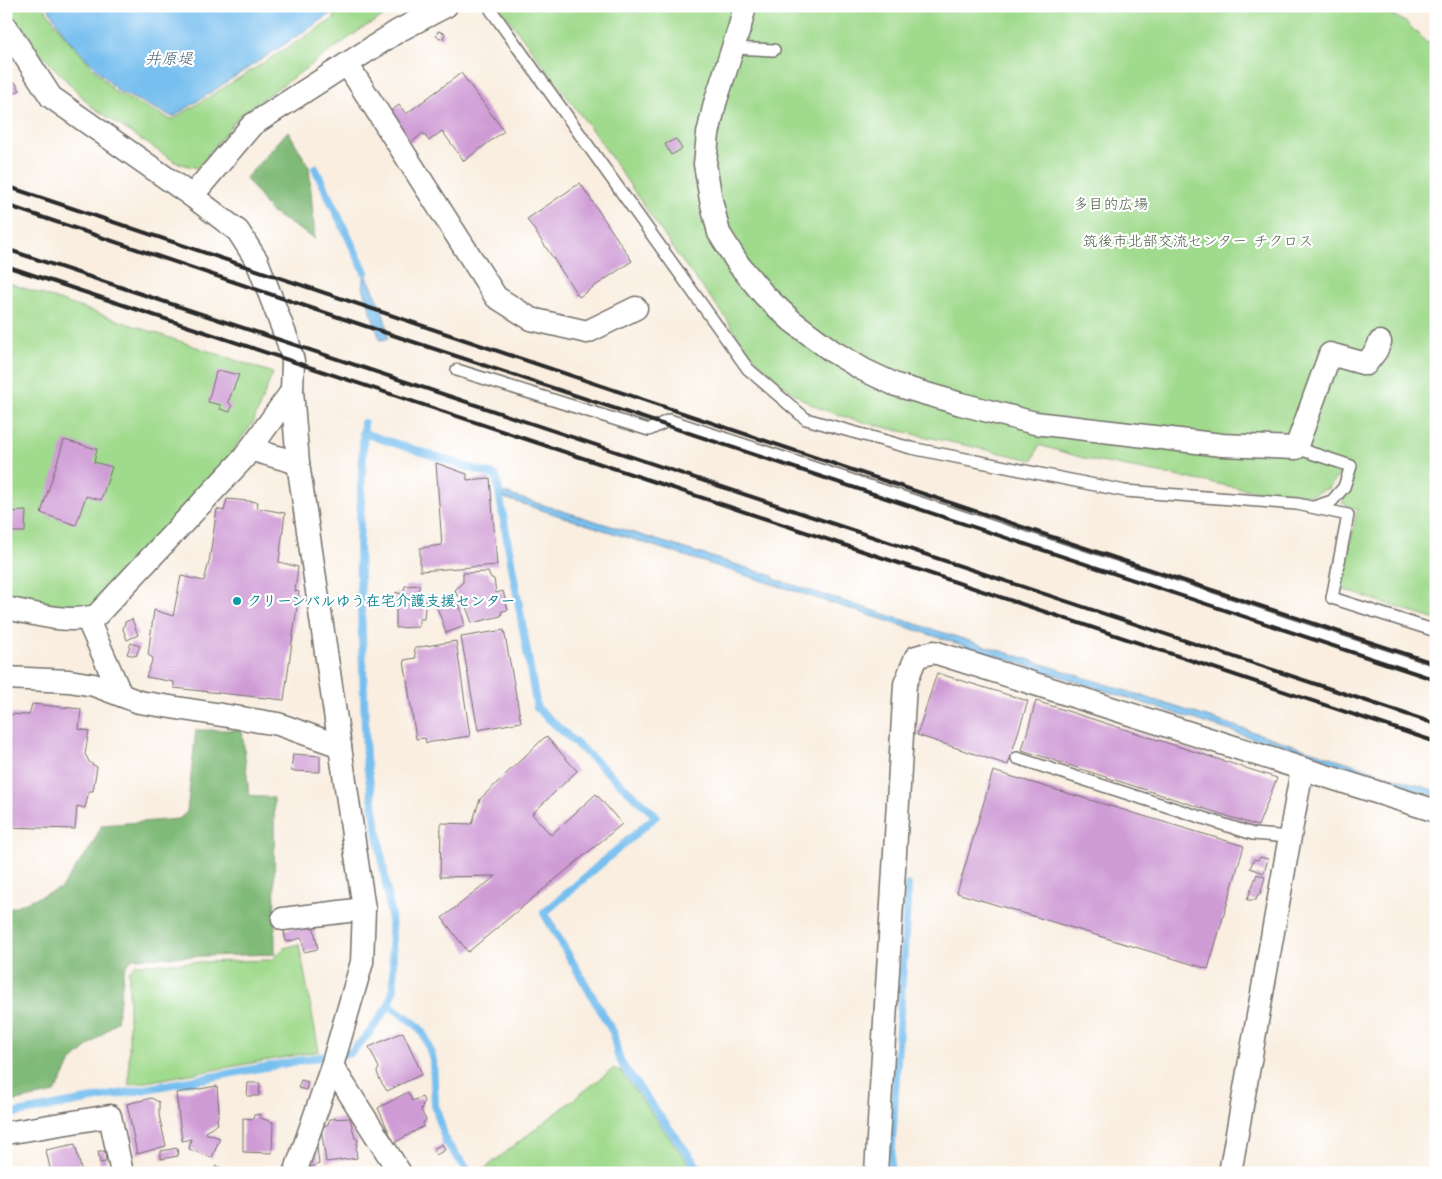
<svg xmlns="http://www.w3.org/2000/svg" width="1442" height="1179" viewBox="0 0 1442 1179" font-family="'Architects Daughter','Klee One',sans-serif">
  <rect width="100%" height="100%" fill="#fff"/>
  <filter id="ink" filterUnits="userSpaceOnUse"><feTurbulence type="fractalNoise" baseFrequency=".02" numOctaves="2"/><feDisplacementMap in="SourceGraphic" scale="10" xChannelSelector="R" yChannelSelector="G"/><feConvolveMatrix kernelMatrix="1 2 1 2 8 2 1 2 1" color-interpolation-filters="sRGB"/></filter>
  <filter id="wash" filterUnits="userSpaceOnUse"><feTurbulence type="fractalNoise" baseFrequency=".0096" numOctaves="4" result="noise"/><feDisplacementMap in="SourceGraphic" scale="20" xChannelSelector="R" yChannelSelector="G"/><feGaussianBlur stdDeviation="1.12" result="paint"/><feColorMatrix in="noise" values="0 0 0 0 0 0 0 0 0 0 0 0 0 0 0 0 0 1.4 0 .05"/><feComposite in="paint" operator="in"/></filter>
  <g filter="url(#wash)">
    <rect width="100%" height="100%" fill="#f9eee0"/>
    <g fill="#a0da8d" stroke="#66825c">
      <polygon points="7,6 43,6 64,35 115,92 172,120 335,18 332,6 364,6 365,10 372,6 402,6 363,28 240,115 197,168 177,163 92,107 30,43"/>
      <path d="M499 6H1377L1407 23 1426 42 1436 46V620L1341 589 1357 510 1342 503 1353 476 1341 471 1329 488 1311 495 1250 490 1090 460 1039 445 1033 460C995 452 956 443 918 435 885 427 851 421 819 408 786 394 744 351 727 319L678 256 600 141Z"/>
      <polygon points="6,282 273,373 253,423 221,466 94,607 55,612 6,602"/>
      <polygon points="299,944 319,1051 129,1085 129,971 136,964 272,960 284,948"/>
      <polygon points="614,1068 621,1072 696,1173 479,1173"/>
    </g>
    <g fill="#80ba78" stroke="#567252">
      <polygon points="288,131 309,167 315,239 271,212 246,178"/>
      <polygon points="196,730 242,730 249,795 274,798 275,954 132,958 124,970 117,1021 71,1062 55,1093 6,1103 6,910 61,888 91,847 102,825 179,819 187,812"/>
    </g>
    <g fill="#77bfef" stroke="#51758d">
      <polygon points="47,6 329,6 331,14 173,117 118,91 67,38"/>
      <path d="M365 272C375 294 387 315 388 339L380 340 363 287Z"/>
      <polygon points="501,492 773,576 774,579 1052,667 1436,791 1436,797 501,497"/>
    </g>
    <g fill="none" stroke-linecap="round" stroke-linejoin="round">
      <g stroke="#77bfef" stroke-width="8">
        <polyline points="315,168 365,272"/>
        <polyline points="363,433 496,476 537,708 656,816 544,913 613,1032 618,1056 625,1069 702,1173"/>
        <polyline points="389,1005 418,1026 426,1039 433,1060 435,1105 446,1142 470,1173"/>
        <polyline points="6,1115 319,1057 350,1053 368,1035 389,1005 394,988 391,916 366,758 359,546 364,423"/>
        <polyline points="890,1173 908,885"/>
      </g>
    </g>
    <g id="blocks">
      <g fill="#cf9bd5">
        <polygon points="438,31 445,33 443,39 436,36"/>
        <polygon points="461,73 504,131 464,161 442,131 429,141 423,133 411,143 388,113 399,105 406,114"/>
        <polygon points="15,82 20,90 6,98 6,86"/>
        <polygon points="676,139 682,149 671,155 665,144"/>
        <polygon points="580,183 632,261 579,297 527,219"/>
        <polygon points="222,371 239,375 228,402 232,406 230,412 220,409 221,405 208,402 216,372"/>
        <polygon points="64,440 97,449 94,462 112,467 101,500 86,496 76,525 41,513"/>
        <polygon points="436,463 467,474 467,480 490,478 497,565 420,571 420,548 442,545"/>
        <polygon points="227,499 258,502 257,508 285,513 279,562 298,567 295,591 299,592 284,700 174,688 174,682 146,677 153,658 148,655 154,610 173,616 181,576 204,581 209,562 217,509 224,511"/>
        <polygon points="26,511 25,532 6,532 6,512"/>
        <polygon points="488,572 490,577 494,579 496,593 503,591 508,610 502,611 501,616 472,623 462,596 457,596 455,590 463,582 463,573"/>
        <polygon points="420,585 418,594 426,595 424,619 419,619 419,627 396,628 396,592 403,595 405,586"/>
        <polygon points="459,602 465,626 446,633 437,607"/>
        <polygon points="132,619 138,635 127,640 123,629 125,622"/>
        <polygon points="504,630 521,722 478,730 461,637"/>
        <polygon points="456,641 470,736 426,743 425,738 416,739 404,660 416,658 414,648"/>
        <polygon points="131,643 140,646 136,656 127,654"/>
        <polygon points="937,673 1028,701 1008,765 917,735"/>
        <polygon points="1036,701 1277,778 1258,826 1022,750"/>
        <polygon points="32,704 81,709 79,729 89,731 85,754 90,763 97,767 93,791 89,791 85,808 77,806 75,829 6,827 6,714 29,715"/>
        <polygon points="546,736 577,771 532,814 551,835 596,794 622,824 468,952 442,918 496,876 440,877 441,823 472,824 480,799"/>
        <polygon points="293,754 320,756 320,772 291,771"/>
        <polygon points="993,771 1244,846 1208,969 957,893"/>
        <polygon points="1260,857 1268,859 1264,873 1250,868 1254,859 1258,860"/>
        <polygon points="1257,874 1265,877 1260,895 1258,894 1256,900 1247,900"/>
        <polygon points="313,924 318,949 304,952 302,938 286,942 284,930"/>
        <polygon points="403,1032 422,1074 387,1091 380,1080 377,1072 379,1068 369,1047"/>
        <polygon points="301,1080 308,1082 306,1090 298,1088"/>
        <polygon points="248,1083 260,1083 259,1096 247,1096"/>
        <polygon points="217,1086 219,1111 217,1120 218,1124 207,1131 206,1133 220,1138 212,1158 189,1149 191,1139 182,1141 176,1093"/>
        <polygon points="408,1092 412,1101 422,1097 424,1101 421,1110 426,1120 423,1123 424,1126 394,1143 378,1108"/>
        <polygon points="151,1098 159,1102 159,1115 166,1146 137,1154 127,1104"/>
        <polygon points="260,1114 260,1118 273,1122 272,1153 243,1152 243,1118 253,1119 254,1115"/>
        <polygon points="350,1118 355,1138 358,1140 356,1149 357,1158 326,1162 321,1128 328,1124 330,1119"/>
        <polygon points="75,1144 82,1173 51,1173 46,1150"/>
        <polygon points="442,1144 445,1150 436,1155 433,1149"/>
        <polygon points="317,1147 319,1164 308,1168"/>
        <polygon points="177,1148 178,1156 161,1159 161,1151"/>
        <polygon points="98,1151 105,1151 106,1162 100,1163"/>
        <polygon points="216,1166 234,1173 213,1173"/>
      </g>
    </g>
  </g>
  <g filter="url(#ink)">
    <use href="#blocks" fill-opacity="0" stroke="#736f6a" stroke-width="1"/>
    <g fill="none" stroke-linecap="round" stroke-linejoin="round">
      <defs>
        <g id="service">
          <polyline points="491,10 748,369 806,419 911,448 1125,491 1297,504 1348,515 1332,598 1436,631"/>
          <polyline points="733,48 774,50"/>
          <polyline points="457,370 649,430 669,420 1436,673"/>
          <polyline points="1296,448 1351,466 1344,487 1332,501 1314,507"/>
          <polyline points="1017,758 1253,834 1290,837"/>
        </g>
        <g id="minor">
          <polyline points="745,6 740,26 715,103 708,134 705,164 711,200 719,233 739,265 765,296 792,321 832,351 864,370 896,385 961,404 1035,423 1222,445 1296,448 1330,354 1366,364 1376,351 1380,342"/>
          <polyline points="6,27 51,97 192,196 238,231 257,261 288,342 293,361 292,391 298,463 364,909 362,962 332,1066 295,1173"/>
          <polyline points="347,64 496,297 531,319 587,332 636,308"/>
          <polyline points="192,196 252,125 398,31 446,6"/>
          <polyline points="250,449 298,463"/>
          <path d="M6 608C36 614 66 624 96 616L243 459 292 391"/>
          <polyline points="87,618 121,695"/>
          <polyline points="6,678 69,681 94,685 139,702 278,724 340,746"/>
          <polyline points="283,919 364,909"/>
          <polyline points="332,1066 400,1173"/>
          <polyline points="6,1133 110,1116 122,1173"/>
          <polyline points="876,1173 905,684 916,657 934,652 1436,811"/>
          <polyline points="1230,1173 1302,769"/>
        </g>
      </defs>
      <use href="#service" stroke="#736f6a" stroke-width="14"/>
      <use href="#minor" stroke="#736f6a" stroke-width="25"/>
      <use href="#service" stroke="#fff" stroke-width="11"/>
      <use href="#minor" stroke="#fff" stroke-width="22"/>
      <g stroke="#2b2b2b" stroke-width="4">
        <polyline points="6,186 1115,558 1436,664"/>
        <polyline points="6,205 308,307 1436,680"/>
        <polyline points="6,249 1436,724"/>
        <polyline points="6,266 1436,742"/>
      </g>
    </g>
  </g>
  <circle fill="#0f9aa8" stroke="#fff" stroke-width="2" cx="237" cy="601" r="5"/>
  <g text-anchor="middle" stroke-width="4.5" stroke-linejoin="round" paint-order="stroke">
    <g font-size="15" fill="#4e6048" stroke="#fff">
      <text x="1111" y="209">多目的広場</text>
      <text x="1198" y="246">筑後市北部交流センター チクロス</text>
    </g>
    <g font-size="15" font-weight="bold" fill="#0d838f" stroke="#fff" text-anchor="start">
      <text x="247" y="606">クリーンパルゆう在宅介護支援センター</text>
    </g>
    <g font-size="16" font-style="italic" fill="#465f70" stroke="#fff">
      <text x="169" y="64">井原堤</text>
    </g>
  </g>
  <rect width="1442" height="1179" fill="none" stroke="#fff" stroke-width="25"/>
</svg>
